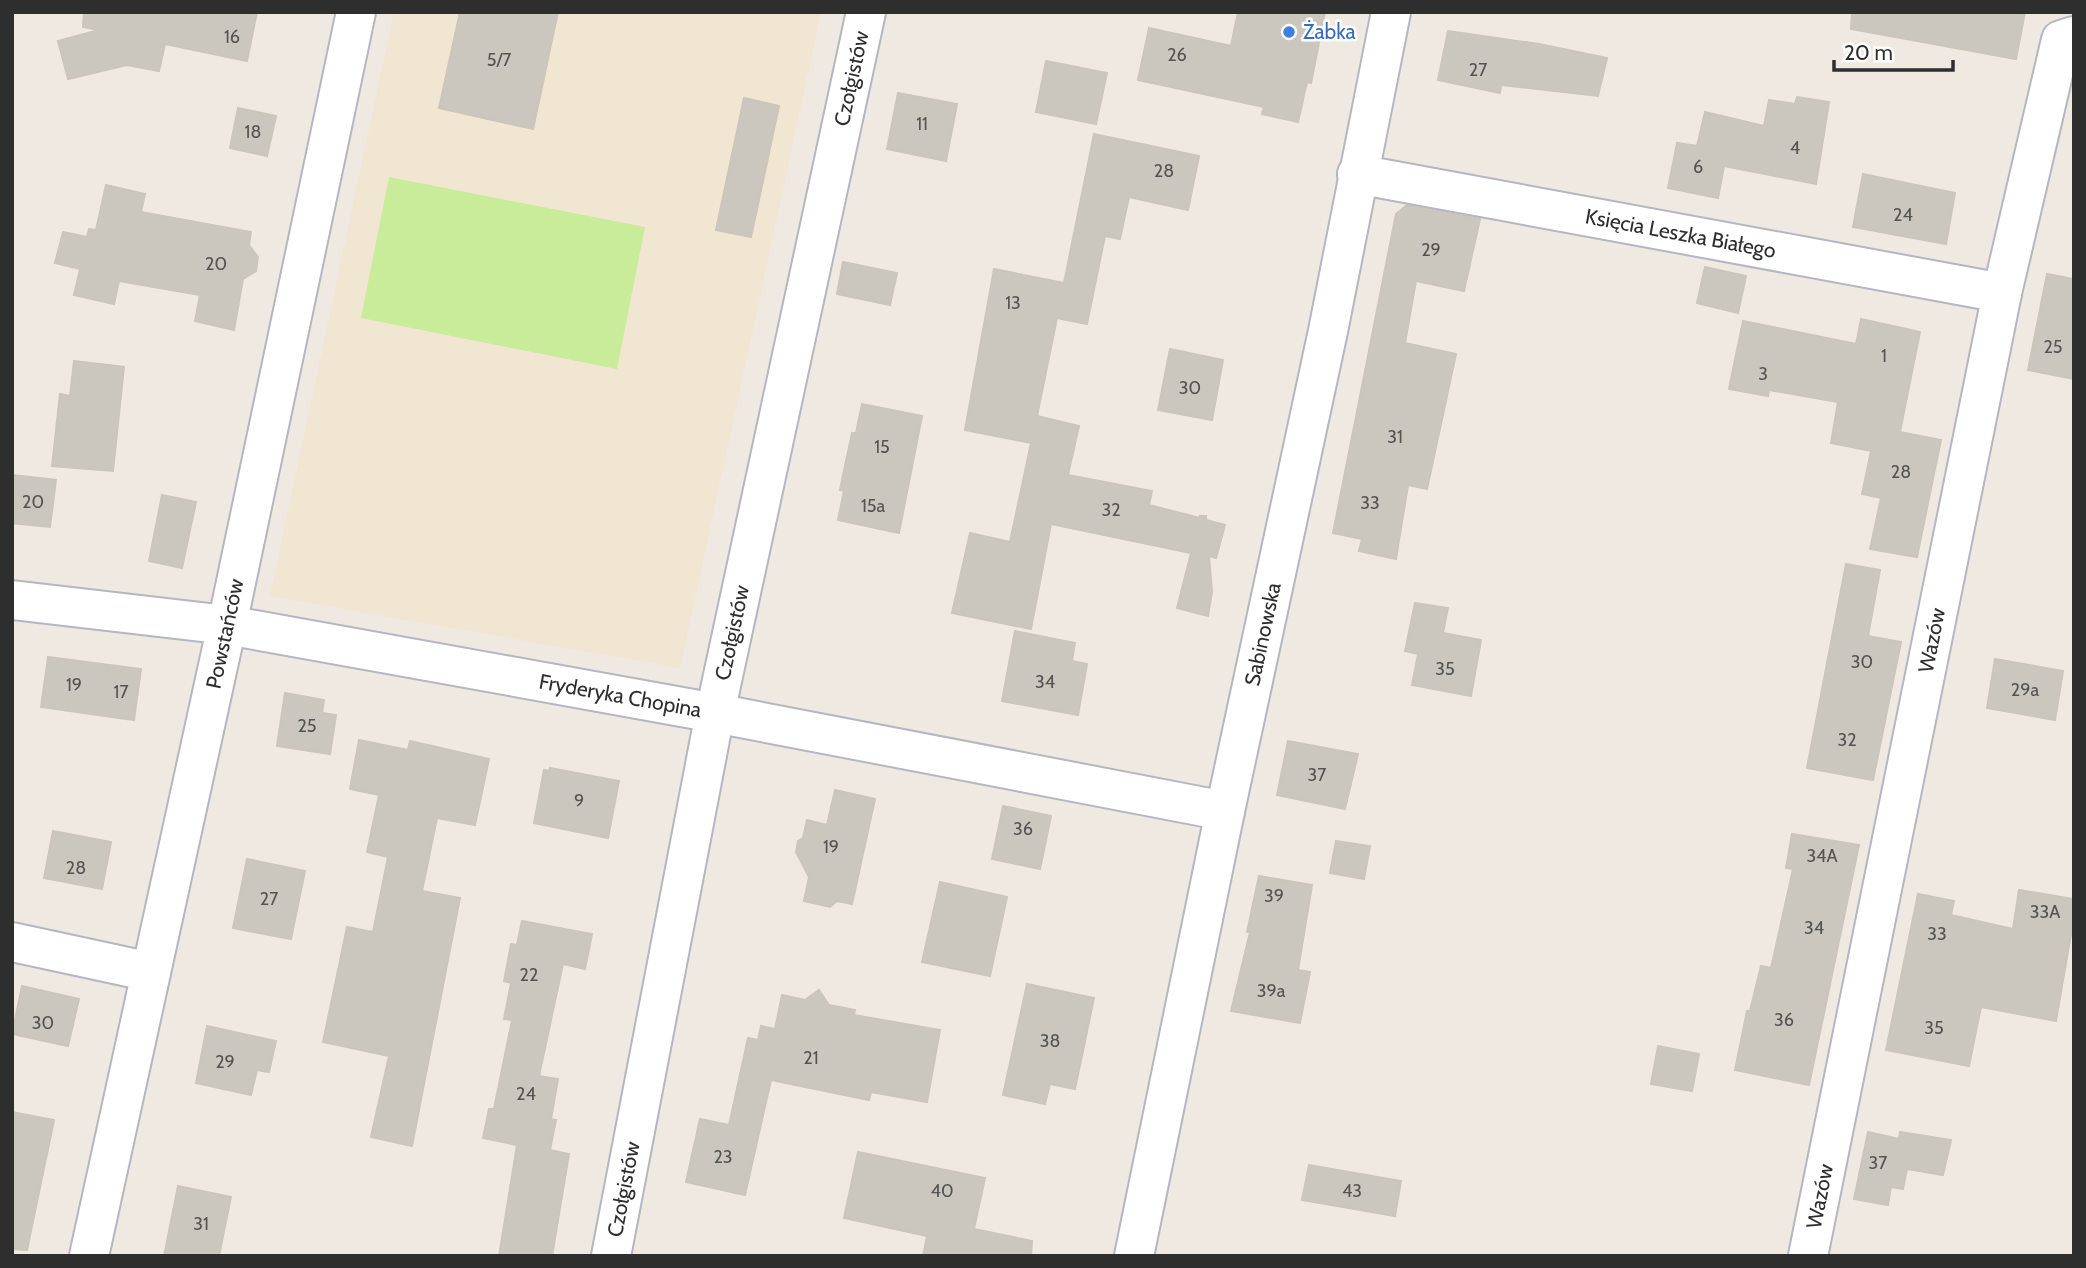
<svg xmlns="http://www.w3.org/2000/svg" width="2086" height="1268" viewBox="0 0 2086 1268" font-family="Cabin,sans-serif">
  <rect width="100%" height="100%" fill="#efe9e1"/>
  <polygon fill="#f0e6d1" points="394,12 821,12 680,668 270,596"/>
  <polygon fill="#c9ec9a" points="389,177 645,227 617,369 361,318"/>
  <g fill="#cbc7bf" stroke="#cbc5ba" stroke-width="2">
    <polygon points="84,12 257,12 247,61 165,44 159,71 127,65 68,79 58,41 99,30 83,27"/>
    <polygon points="460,12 558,12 533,129 439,108"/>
    <polygon points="1238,12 1325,12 1311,83 1307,82 1298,122 1262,114 1264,107 1138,80 1149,28 1231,46"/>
    <polygon points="1852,12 2025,12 2016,59 1851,29"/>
    <polygon points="1448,31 1539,44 1607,58 1598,96 1501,85 1500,93 1438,80"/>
    <polygon points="1046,61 1107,73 1096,124 1036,112"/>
    <polygon points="898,93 957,104 946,161 887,149"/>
    <polygon points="1797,97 1829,102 1816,184 1724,166 1718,198 1668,188 1677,143 1697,146 1705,112 1764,126 1769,100 1795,104"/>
    <polygon points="744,98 779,106 751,237 716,230"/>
    <polygon points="238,108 276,116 267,156 230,148"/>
    <polygon points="1094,134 1199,156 1188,210 1129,197 1120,239 1105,236 1087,324 1057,318 1037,416 1079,426 1068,475 1152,491 1149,505 1200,518 1200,516 1206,516 1206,520 1225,525 1216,558 1209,556 1212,592 1208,616 1177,608 1191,553 1051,524 1031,629 952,613 970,533 1010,542 1031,443 965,430 994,269 1064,283"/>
    <polygon points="1863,174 1955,193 1946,244 1853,227"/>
    <polygon points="106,185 145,194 141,212 251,232 249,245 258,257 256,271 243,279 234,330 195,321 200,295 119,281 114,304 74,295 80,269 55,263 63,232 87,237 89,229 96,230"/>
    <polygon points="1407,205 1480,219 1464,291 1416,281 1405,343 1456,354 1427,489 1408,485 1396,559 1359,551 1362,539 1333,533 1396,214"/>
    <polygon points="843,262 897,273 890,305 837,294"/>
    <polygon points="1705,267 1746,276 1738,313 1697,303"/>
    <polygon points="2047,274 2074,279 2074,379 2028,370"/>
    <polygon points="1861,319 1920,332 1900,432 1941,440 1917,557 1870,549 1881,498 1862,494 1871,451 1831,443 1838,402 1769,390 1768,396 1729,389 1743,321 1856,344"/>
    <polygon points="1170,349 1223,360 1212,420 1158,410"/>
    <polygon points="74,361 124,367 113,471 52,466 60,394 70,396"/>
    <polygon points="862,404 922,416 899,533 838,520 844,491 840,490 846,461 852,433 856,433"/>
    <polygon points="12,475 56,480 50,527 12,523"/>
    <polygon points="162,495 196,502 182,568 149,561"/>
    <polygon points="1846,564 1880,570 1868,636 1901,642 1873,780 1807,768"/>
    <polygon points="1415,603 1448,608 1443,633 1481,640 1471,696 1412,685 1418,654 1405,651"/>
    <polygon points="1015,631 1075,643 1072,661 1087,664 1078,715 1002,701"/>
    <polygon points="48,657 141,669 134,720 41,707"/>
    <polygon points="1995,659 2063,671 2055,720 1987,708"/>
    <polygon points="285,693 324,700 322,713 336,715 330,754 277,746"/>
    <polygon points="359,740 408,750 410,741 489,759 475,825 437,818 422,891 460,898 412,1146 371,1137 389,1056 323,1042 347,927 373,932 388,857 367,852 379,795 350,789"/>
    <polygon points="1288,741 1358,754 1345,809 1277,795"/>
    <polygon points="550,768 619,781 608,838 534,823 544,770 549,771"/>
    <polygon points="835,790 875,799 852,904 837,901 830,907 804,901 809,877 796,852 798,841 803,838 807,820 827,825"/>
    <polygon points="1003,806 1051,816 1040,869 992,859"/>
    <polygon points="53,831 111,842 102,889 44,878"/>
    <polygon points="1792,834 1859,845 1809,1085 1735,1070 1747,1011 1750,1011 1761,966 1771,968 1793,869 1786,868"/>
    <polygon points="1336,841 1370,846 1364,879 1330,873"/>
    <polygon points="247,859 305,871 291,939 233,928"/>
    <polygon points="1259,876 1312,885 1298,970 1310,972 1300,1023 1231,1011 1250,932 1247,932"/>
    <polygon points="940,882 1007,897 990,976 922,962"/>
    <polygon points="2019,890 2074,899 2074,934 2071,934 2056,1021 1981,1007 1969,1066 1886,1050 1918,894 1954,901 1951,915 2013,929"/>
    <polygon points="522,921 592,934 585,969 563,964 539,1076 558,1079 551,1119 556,1120 550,1150 569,1154 552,1256 499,1256 517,1145 483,1138 489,1109 494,1109 512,1020 504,1019 511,983 504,981 511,944 517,945"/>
    <polygon points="1027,984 1094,998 1075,1089 1050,1084 1045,1104 1003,1095"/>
    <polygon points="22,986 79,999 68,1046 12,1034"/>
    <polygon points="819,990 829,1005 855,1010 854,1015 940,1030 927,1102 871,1092 869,1100 771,1080 745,1195 686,1182 700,1119 729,1125 748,1038 758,1040 761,1026 775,1029 782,995 805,1000"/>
    <polygon points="207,1026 276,1041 269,1072 257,1070 251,1095 196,1083"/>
    <polygon points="1658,1046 1699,1054 1692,1091 1651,1084"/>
    <polygon points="12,1112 54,1120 27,1250 12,1249"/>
    <polygon points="1868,1132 1899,1139 1900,1132 1951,1140 1943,1175 1907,1169 1903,1189 1891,1187 1888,1205 1854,1199"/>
    <polygon points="858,1152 985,1178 974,1229 1032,1241 1031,1256 923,1256 927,1236 844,1218"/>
    <polygon points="1309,1165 1401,1181 1395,1216 1302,1200"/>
    <polygon points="178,1186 231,1197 219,1256 164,1256"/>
  </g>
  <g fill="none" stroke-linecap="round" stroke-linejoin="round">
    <defs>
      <g id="minor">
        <path id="s1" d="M1357 174 2002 293"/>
        <path id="s2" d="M12 600 227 625 715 713 1225 811"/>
        <polyline points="12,942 151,972"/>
        <path id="s3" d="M89 1256 227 625 356 12"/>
        <path id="s4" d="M611 1256 715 713 866 12"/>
        <path id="s5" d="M1134 1256 1225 811 1328 331 1391 12"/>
        <path id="s6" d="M1808 1256 2002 293 2061 40 2074 36"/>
      </g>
    </defs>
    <use href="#minor" stroke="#b4b7c1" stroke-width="42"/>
    <use href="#minor" stroke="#fff" stroke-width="38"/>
  </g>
  <circle fill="#3f7fe0" stroke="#fff" stroke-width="2.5" cx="1289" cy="32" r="7"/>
  <g text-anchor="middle" stroke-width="5" stroke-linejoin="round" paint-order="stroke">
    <g font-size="18" fill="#555452">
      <text x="232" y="43">16</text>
      <text x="1177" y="61">26</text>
      <text x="499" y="66">5/7</text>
      <text x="1478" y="76">27</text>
      <text x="922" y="130">11</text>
      <text x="253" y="138">18</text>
      <text x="1795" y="154">4</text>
      <text x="1698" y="173">6</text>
      <text x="1164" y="177">28</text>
      <text x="1903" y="221">24</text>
      <text x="1431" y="256">29</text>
      <text x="216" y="270">20</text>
      <text x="1013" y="309">13</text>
      <text x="2053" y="353">25</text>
      <text x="1884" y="362">1</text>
      <text x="1763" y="380">3</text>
      <text x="1190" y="394">30</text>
      <text x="1395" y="443">31</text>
      <text x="882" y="453">15</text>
      <text x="1901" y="478">28</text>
      <text x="33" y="508">20</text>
      <text x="1370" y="509">33</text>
      <text x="873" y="512">15a</text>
      <text x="1111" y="516">32</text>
      <text x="1862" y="668">30</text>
      <text x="1445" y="675">35</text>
      <text x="1045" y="688">34</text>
      <text x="74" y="691">19</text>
      <text x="2025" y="696">29a</text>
      <text x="121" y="698">17</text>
      <text x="307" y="732">25</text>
      <text x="1847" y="746">32</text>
      <text x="1317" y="781">37</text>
      <text x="579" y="807">9</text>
      <text x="1023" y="835">36</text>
      <text x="831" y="853">19</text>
      <text x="1822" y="862">34A</text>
      <text x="76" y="874">28</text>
      <text x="1274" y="902">39</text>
      <text x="269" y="905">27</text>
      <text x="2045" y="918">33A</text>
      <text x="1814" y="934">34</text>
      <text x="1937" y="940">33</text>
      <text x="529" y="981">22</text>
      <text x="1271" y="997">39a</text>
      <text x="1784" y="1026">36</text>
      <text x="43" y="1029">30</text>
      <text x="1934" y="1034">35</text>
      <text x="1050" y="1047">38</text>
      <text x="811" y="1064">21</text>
      <text x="225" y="1068">29</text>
      <text x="526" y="1100">24</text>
      <text x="723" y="1163">23</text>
      <text x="1878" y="1169">37</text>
      <text x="942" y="1197">40</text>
      <text x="1352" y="1197">43</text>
      <text x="201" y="1230">31</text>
    </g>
    <g font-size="21" fill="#366cbe" stroke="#fff" text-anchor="start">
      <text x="1303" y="39">Żabka</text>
    </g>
    <g font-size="21" fill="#2e2e2e" stroke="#fff">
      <text dy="7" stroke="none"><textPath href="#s4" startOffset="1202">Czołgistów</textPath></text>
      <text dy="7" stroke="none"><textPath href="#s1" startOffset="329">Księcia Leszka Białego</textPath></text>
      <text dy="7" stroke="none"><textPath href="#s4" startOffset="635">Czołgistów</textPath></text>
      <text dy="7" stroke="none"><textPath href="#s3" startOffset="637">Powstańców</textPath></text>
      <text dy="7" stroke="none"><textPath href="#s5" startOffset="635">Sabinowska</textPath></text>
      <text dy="7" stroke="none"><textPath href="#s6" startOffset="628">Wazów</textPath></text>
      <text dy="7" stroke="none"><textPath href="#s2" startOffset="616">Fryderyka Chopina</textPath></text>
      <text dy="7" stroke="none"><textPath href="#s4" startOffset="68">Czołgistów</textPath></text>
      <text dy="7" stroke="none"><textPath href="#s6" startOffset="61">Wazów</textPath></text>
    </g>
  </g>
  <rect width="2086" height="1268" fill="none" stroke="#2e2e2e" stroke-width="28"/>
  <path d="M1834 60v10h119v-10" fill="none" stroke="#2e2e2e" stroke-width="3.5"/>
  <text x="1844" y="60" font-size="21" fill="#2e2e2e" stroke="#ffffff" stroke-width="5" paint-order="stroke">20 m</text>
</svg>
